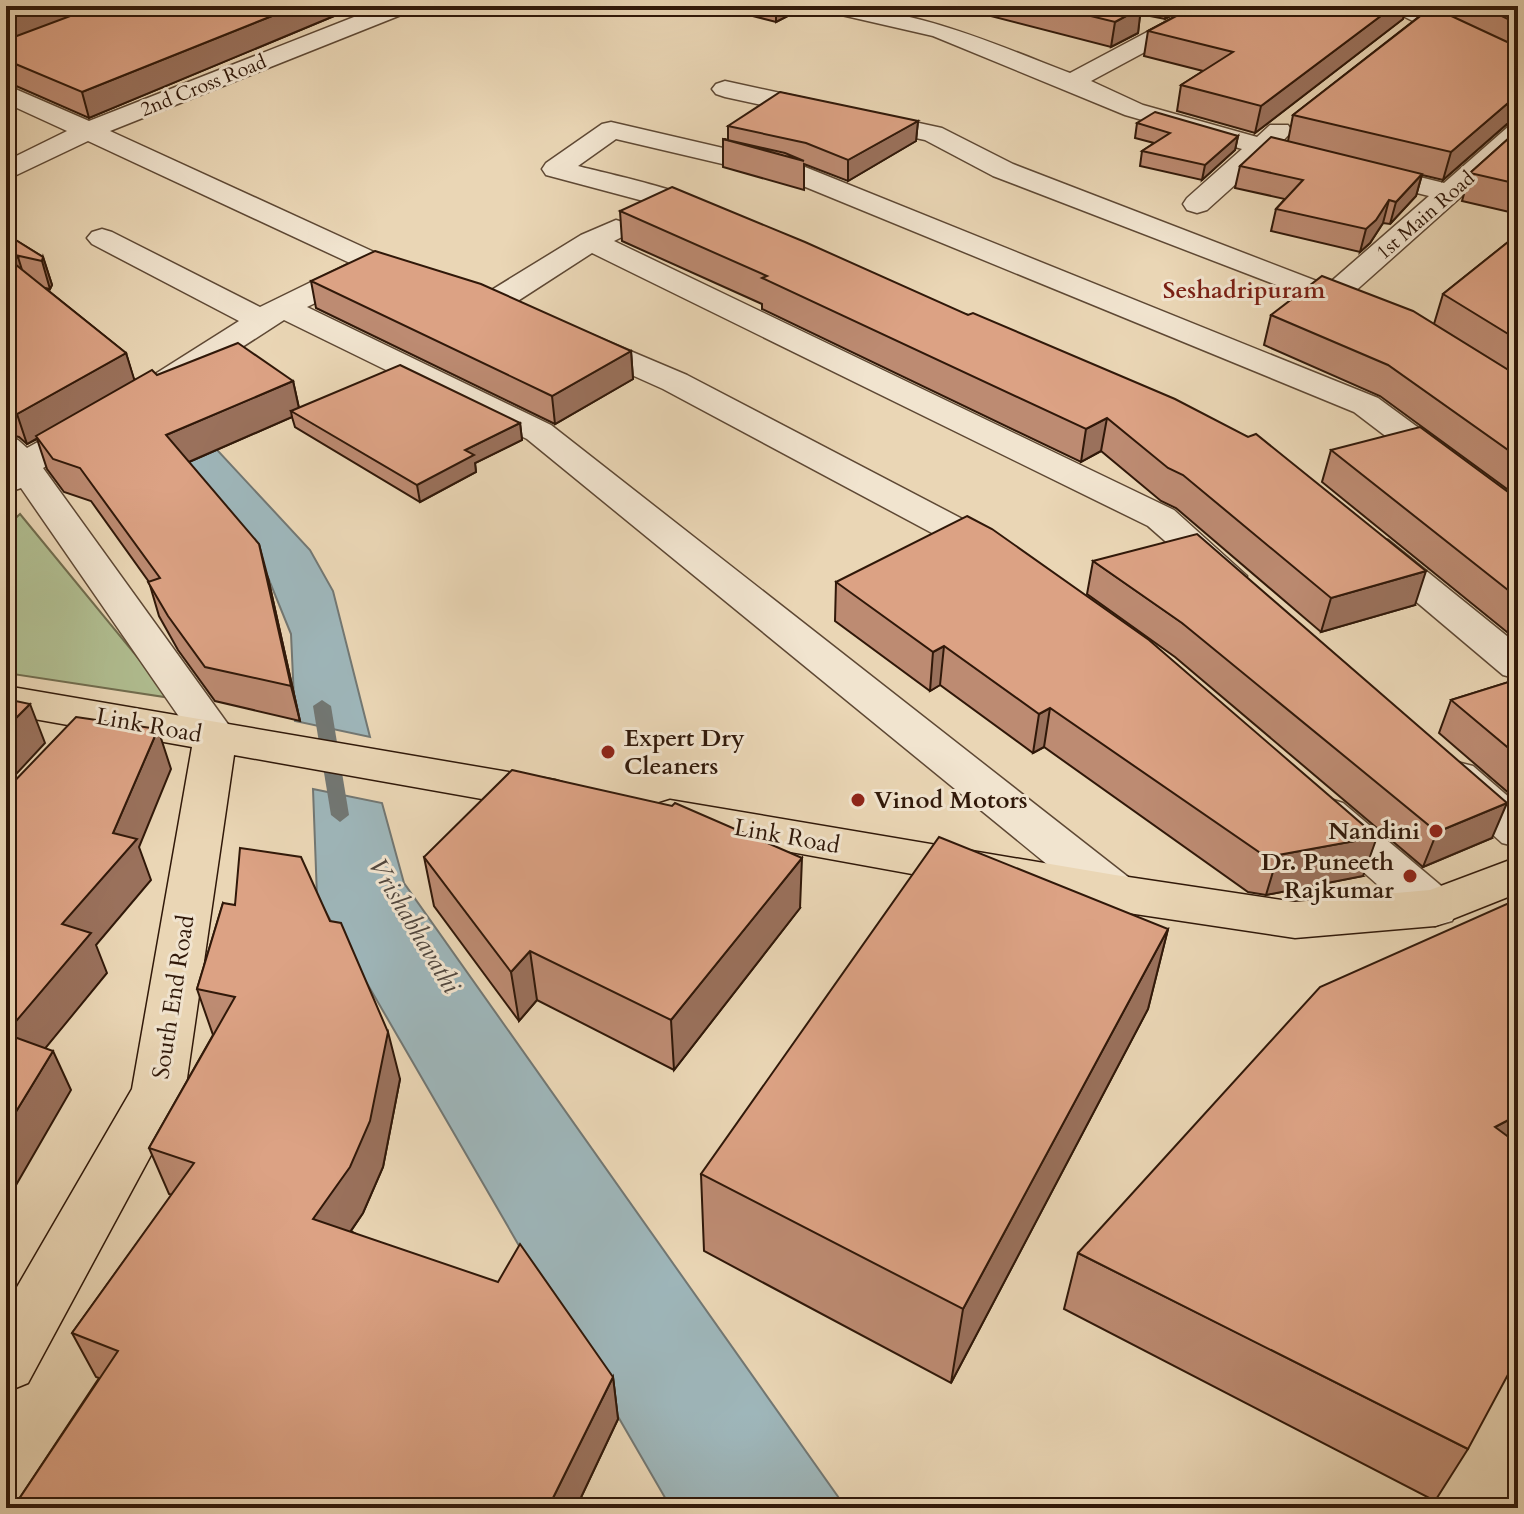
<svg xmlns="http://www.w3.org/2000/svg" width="1524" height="1514" viewBox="0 0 1524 1514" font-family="Cardo,serif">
  <rect width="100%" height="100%" fill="#ead6b5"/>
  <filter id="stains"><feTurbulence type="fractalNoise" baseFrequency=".0025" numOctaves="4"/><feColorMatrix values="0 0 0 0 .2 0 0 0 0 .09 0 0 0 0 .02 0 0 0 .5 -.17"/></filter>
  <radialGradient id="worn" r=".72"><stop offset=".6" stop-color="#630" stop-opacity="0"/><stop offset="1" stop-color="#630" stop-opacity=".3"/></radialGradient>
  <polygon fill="#b1bf92" stroke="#706c4e" stroke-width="2" points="20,514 171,698 6,673 6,527"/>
  <g fill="#9eb6ba" stroke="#727773" stroke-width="2">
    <polygon points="180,410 310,550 333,591 370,737 295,721 291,634 263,565 147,434"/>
    <polygon points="313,789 382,803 404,883 846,1508 671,1508 317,897"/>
  </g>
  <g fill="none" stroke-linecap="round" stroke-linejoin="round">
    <polygon fill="#727773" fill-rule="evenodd" points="322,700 331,706 349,815 340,822 331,815 313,706"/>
    <defs>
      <g id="minor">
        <polygon points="382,6 414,6 411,11 110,131 385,257 389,263 385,269 307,307 551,425 1132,880 1139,893 1132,906 1115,911 1098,906 527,439 284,320 168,395 156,398 144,395 139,388 144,381 239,321 92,244 87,238 92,232 102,229 112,232 260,307 350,263 88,141 6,180 6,161 67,131 6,103 6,85 89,121"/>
        <path d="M821 6C910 6 987 41 1070 73L1196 6H1224L1221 11 1091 81 1143 105 1257 137 1270 125H1288L1292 131 1281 143 1444 183 1509 126 1518 124V146L1352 294 1373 302 1378 309 1373 316 1362 318 993 176 925 140 725 97 716 94 712 89 716 84 725 81 942 128 1013 164 1327 285 1429 196 1267 156 1207 210 1197 213 1187 210 1183 204 1187 198 1242 149 1125 115 933 36 824 11Z"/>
        <polygon points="1390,6 1419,6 1518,57 1518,74 1393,11"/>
        <path d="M611 122 805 167 1378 398 1518 501V530L1505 527 1354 412 786 179 616 139 578 166C607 174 708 194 723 216L719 222 709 225 699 222 666 207 546 175 542 169 546 163 602 124Z"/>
        <polygon points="616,220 626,223 631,229 626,235 614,241 1174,510 1247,576 1242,584 1228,588 1214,584 1148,526 592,253 507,308 496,310 485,308 480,301 485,294 581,235"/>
        <polygon points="578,329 687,375 1016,547 1021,555 1016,563 1002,567 988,563 663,389 567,346 562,339 567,332"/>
        <polygon points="93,415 105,418 110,425 105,432 43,468 230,727 237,737 230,747 215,752 200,747 21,488 6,493 6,436 18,440 27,448 81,418"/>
        <polygon points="1375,537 1388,540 1518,645 1518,679 1503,675 1362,556 1356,548 1362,540"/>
        <polygon points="1457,762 1473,766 1518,805 1518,847 1502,843 1441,788 1435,777 1441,766"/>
        <polygon points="1327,798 1343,803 1452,895 1459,908 1452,921 1435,926 1418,921 1311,825 1304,814 1311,803"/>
      </g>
      <g id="major">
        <polygon points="6,686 555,780 571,785 578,796 571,807 555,812 234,755 185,1092 28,1383 6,1392 6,1306 132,1089 192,747 6,714"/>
        <polygon points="670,800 1115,875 1295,902 1430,890 1518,857 1518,893 1435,926 1295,938 1115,911 654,827 647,816 654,805"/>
      </g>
    </defs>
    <use href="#minor" stroke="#5e4834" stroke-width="3"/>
    <use href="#major" stroke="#301809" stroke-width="3"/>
    <use href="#minor" fill="#f1e4cf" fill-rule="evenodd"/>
    <use href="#major" fill="#ead6b5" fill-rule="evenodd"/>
  </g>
  <g fill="#bd8b72" stroke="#301809" stroke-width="2">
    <polygon points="6,6 358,6 89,118 7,82 6,83"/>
    <polygon points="714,6 807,6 776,22"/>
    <polygon points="926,6 1189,6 1165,19 1140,14 1138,33 1111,47 952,6 944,11"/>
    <polygon points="1195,6 1406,6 1403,19 1255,133 1177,111 1181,85 1203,71 1144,56 1148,31"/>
    <polygon points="1426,6 1518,6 1518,122 1507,124 1443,180 1422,175 1416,196 1390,224 1383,223 1370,243 1360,252 1271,231 1276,209 1285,199 1235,188 1240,166 1288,141 1293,115 1430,8"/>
    <polygon points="918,121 916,141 848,181 804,164 804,190 723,167 723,139 728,140 728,126"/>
    <polygon points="1137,123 1238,136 1235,150 1202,180 1140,166 1142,151 1154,143 1135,138"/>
    <polygon points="1518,130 1518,214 1462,201 1470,173"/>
    <polygon points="620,211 968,315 1248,437 1415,605 1321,632 1176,508 1161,501 1101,451 1081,462 762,309 762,304 622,241"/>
    <polygon points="6,234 43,257 52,285 50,289 45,288 126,353 134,380 157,375 293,381 299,408 520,423 522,440 475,463 476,472 420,502 295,427 292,417 189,462 268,578 300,721 215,701 178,650 159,616 149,582 91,501 64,492 47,469 37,439 27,444 19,437 6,434"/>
    <polygon points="1518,234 1518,497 1380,396 1264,345 1271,315 1434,324 1443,294"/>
    <polygon points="311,281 631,351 633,379 555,424 316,308"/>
    <polygon points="1331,450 1518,498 1518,641 1322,482"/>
    <polygon points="1093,561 1492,838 1423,867 1175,657 1087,594"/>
    <polygon points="836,582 1363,876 1266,895 1248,892 1044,747 1033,753 940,685 930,691 835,621"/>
    <polygon points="1518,679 1518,801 1439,733 1451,700"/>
    <polygon points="424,857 800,908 674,1070 537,1000 519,1021 434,906"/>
    <polygon points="223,903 400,1079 383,1167 363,1213 351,1231 613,1377 618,1419 576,1508 13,1508 99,1378 96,1377 72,1333 172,1195 169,1194 149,1148 213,1035 197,989"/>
    <polygon points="1168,929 1148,1009 951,1383 704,1251 701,1174"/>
    <polygon points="1078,1253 1468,1449 1435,1501 1064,1309"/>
  </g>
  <g fill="#9a715c" stroke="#301809" stroke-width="2">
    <polygon points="40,6 107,6 6,46 6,19"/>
    <polygon points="297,6 358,6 89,118 82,92"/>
    <polygon points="776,6 807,6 776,22"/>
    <polygon points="1167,6 1189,6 1165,19"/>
    <polygon points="1394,6 1406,6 1403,19 1255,133 1261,106"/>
    <polygon points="1141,8 1138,33 1111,47 1115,22"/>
    <polygon points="1515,97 1518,97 1518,122 1507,124 1443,180 1451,152"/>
    <polygon points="918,121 916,141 848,181 848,160"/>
    <polygon points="1238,136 1235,150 1202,180 1205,165"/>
    <polygon points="1422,174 1416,196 1390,224 1396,202"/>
    <polygon points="1389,200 1383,223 1370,243 1360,252 1366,229"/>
    <polygon points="18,257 27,286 10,260"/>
    <polygon points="43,257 52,285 50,289 42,261"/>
    <polygon points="631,351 633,379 555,424 552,396"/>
    <polygon points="126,353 135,382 27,444 17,414"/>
    <polygon points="293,381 300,413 291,411 292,417 175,468 166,435"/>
    <polygon points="1107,418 1101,451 1081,462 1086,429"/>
    <polygon points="520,423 522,440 475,463 476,472 420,502 417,485 465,450"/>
    <polygon points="259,544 268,578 300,721 291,686"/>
    <polygon points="1426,571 1415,605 1321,632 1331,598"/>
    <polygon points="944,646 940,685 930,691 933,652"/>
    <polygon points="30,704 45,743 6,785 6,728"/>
    <polygon points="1050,708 1044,747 1033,753 1039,714"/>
    <polygon points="158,729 171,769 139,847 151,880 96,945 107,973 25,1073 6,1033 62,924 113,833"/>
    <polygon points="1507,803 1492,838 1423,867 1437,832"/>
    <polygon points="1377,837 1363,876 1266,895 1278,855"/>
    <polygon points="802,858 800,908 674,1070 671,1020"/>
    <polygon points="1168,929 1148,1009 951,1383 963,1309"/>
    <polygon points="530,951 537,1000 519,1021 511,972"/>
    <polygon points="388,1032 400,1079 383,1167 363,1213 328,1264 313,1219"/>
    <polygon points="53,1051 71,1090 8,1199 13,1207 6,1216 6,1128"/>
    <polygon points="1518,1115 1518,1156 1495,1127"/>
    <polygon points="613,1377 618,1419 576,1508 548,1508"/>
  </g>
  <g fill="#dca284" stroke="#301809" stroke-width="2">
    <polygon points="6,6 40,6 6,19"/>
    <polygon points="97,6 297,6 82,92 6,60 6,40"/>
    <polygon points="1050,6 1131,6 1141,8 1115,22"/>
    <polygon points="1195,6 1394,6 1261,106 1181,85 1233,52 1148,31"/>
    <polygon points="1481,6 1518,6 1518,24"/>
    <polygon points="1432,7 1518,47 1518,97 1515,97 1451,152 1293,115"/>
    <polygon points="780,92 918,121 848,160 806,143 728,126"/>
    <polygon points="1155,112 1238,136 1205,165 1142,151 1170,133 1137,123"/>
    <polygon points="1518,130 1518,184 1470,173"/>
    <polygon points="1271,137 1422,174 1396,202 1389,200 1376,220 1366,229 1276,209 1303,180 1240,166"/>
    <polygon points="723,139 785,153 804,161"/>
    <polygon points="672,187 805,242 968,315 973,313 1175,399 1248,437 1256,434 1426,571 1331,598 1183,475 1168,468 1107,418 1086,429 762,278 767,276 620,211"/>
    <polygon points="6,234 43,257 42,261 15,255 18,257 10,260 126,353 17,414 6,406"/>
    <polygon points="1518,234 1518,340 1443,294"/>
    <polygon points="375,251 481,284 631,351 552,396 311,281"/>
    <polygon points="1322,276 1413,311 1515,374 1518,374 1518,457 1388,365 1271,315"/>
    <polygon points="238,343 293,381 166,435 259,544 291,686 205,667 168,616 148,582 160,578 80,468 53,459 36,436 152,370 157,375"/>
    <polygon points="400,365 520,423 465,450 474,455 417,485 291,411"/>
    <polygon points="1420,427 1515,497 1518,498 1518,598 1331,450"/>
    <polygon points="967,516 992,529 1149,640 1377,837 1278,855 1259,852 1050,708 1039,714 944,646 933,652 836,582"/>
    <polygon points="1197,534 1507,803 1437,832 1182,623 1093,561"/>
    <polygon points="1518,679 1518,756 1451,700"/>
    <polygon points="6,699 30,704 6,728"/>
    <polygon points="76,717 158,729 113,833 137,839 62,924 91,933 6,1033 6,790"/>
    <polygon points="512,770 672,806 675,803 802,858 671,1020 530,951 511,972 424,857"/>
    <polygon points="939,837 1168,929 963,1309 701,1174"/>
    <polygon points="240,848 301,857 330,921 341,923 388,1032 370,1121 350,1167 313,1219 498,1282 520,1244 613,1377 548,1508 13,1508 118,1351 72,1333 194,1163 149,1148 235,997 197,989 223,903 235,905"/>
    <polygon points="1518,899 1518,1115 1495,1127 1518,1144 1518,1356 1468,1449 1078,1253 1320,987"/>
    <polygon points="6,1034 53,1051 6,1128"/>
  </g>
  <g fill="#8f2418" stroke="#f1e4cf" stroke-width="3">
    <circle cx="608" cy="752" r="8"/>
    <circle cx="858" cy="800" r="8"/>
    <circle cx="1436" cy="831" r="8"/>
    <circle cx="1410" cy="876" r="8"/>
  </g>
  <g text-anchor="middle" stroke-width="6" stroke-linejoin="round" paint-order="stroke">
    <g font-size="20" fill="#301809" stroke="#f1e4cf">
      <text transform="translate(203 85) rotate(-22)" y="7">2nd Cross Road</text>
      <text transform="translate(1425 215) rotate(-41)" y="7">1st Main Road</text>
    </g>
    <g font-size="24" font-weight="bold" fill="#7a1f14" stroke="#f1e4cf">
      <text x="1244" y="298">Seshadripuram</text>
    </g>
    <g font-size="24" fill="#301809" stroke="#f1e4cf">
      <text transform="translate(149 725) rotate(10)" y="8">Link Road</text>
      <text transform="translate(787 836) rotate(10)" y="8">Link Road</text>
      <text transform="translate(173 997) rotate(-81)" y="8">South End Road</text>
    </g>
    <g font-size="24" font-weight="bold" fill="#301809" stroke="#f1e4cf" text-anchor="start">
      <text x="624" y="746">Expert Dry<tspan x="624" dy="28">Cleaners</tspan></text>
      <text x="874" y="808">Vinod Motors</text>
      <text x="1420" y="839" text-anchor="end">Nandini</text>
      <text x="1394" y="870" text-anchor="end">Dr. Puneeth<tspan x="1394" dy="28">Rajkumar</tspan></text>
    </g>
    <g font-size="26" font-style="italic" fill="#51473e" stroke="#f1e4cf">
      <text transform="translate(415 925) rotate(59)" y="9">Vrishabhavathi</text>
    </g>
  </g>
  <rect width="1524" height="1514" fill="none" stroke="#ead6b5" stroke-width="32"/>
  <rect x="8" y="8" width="1508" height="1498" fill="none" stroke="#301809" stroke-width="4"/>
  <rect x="16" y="16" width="1492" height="1482" fill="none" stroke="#301809" stroke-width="2"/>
  <rect width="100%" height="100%" filter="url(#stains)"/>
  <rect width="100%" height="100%" fill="url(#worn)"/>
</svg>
